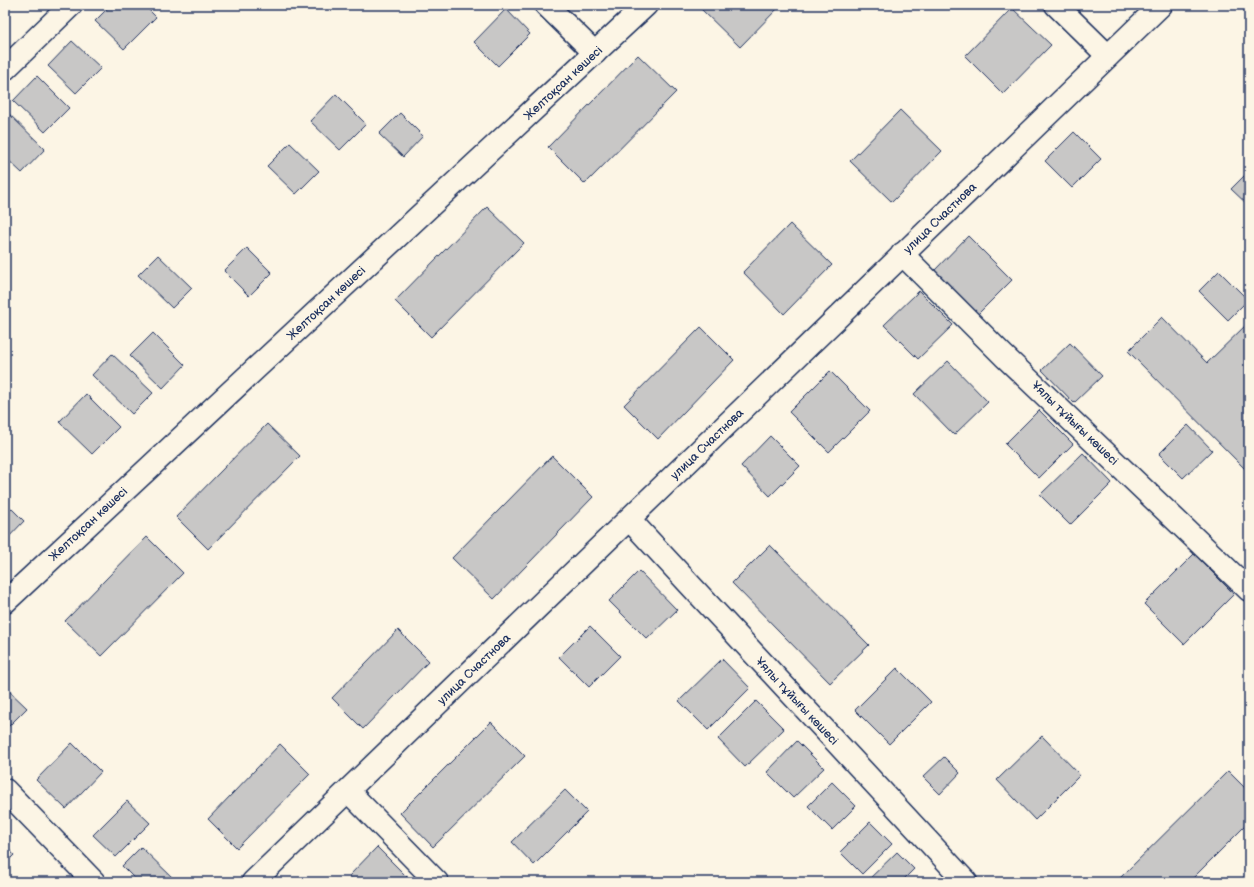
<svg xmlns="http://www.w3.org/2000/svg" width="1254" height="887" viewBox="0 0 1254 887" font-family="'Balsamiq Sans',sans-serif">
  <rect width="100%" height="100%" fill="#fcf5e5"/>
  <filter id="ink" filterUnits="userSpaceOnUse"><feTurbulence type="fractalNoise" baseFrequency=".025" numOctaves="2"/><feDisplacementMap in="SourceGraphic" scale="8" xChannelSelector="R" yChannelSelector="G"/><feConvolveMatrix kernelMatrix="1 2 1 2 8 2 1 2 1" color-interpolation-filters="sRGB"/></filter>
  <g filter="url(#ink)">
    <g fill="#c8c7c6" stroke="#1b2f5e">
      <polygon points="111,5 144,5 156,17 124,49 95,21"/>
      <polygon points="701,5 781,5 740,47 699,7"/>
      <polygon points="1012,8 1051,45 1003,94 965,56"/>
      <polygon points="506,9 530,34 498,66 474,42"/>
      <polygon points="72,41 101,68 76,93 48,66"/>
      <polygon points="638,55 676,92 585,184 548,147"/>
      <polygon points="37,76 69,108 45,132 13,101"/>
      <polygon points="336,94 366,124 340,150 310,121"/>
      <polygon points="5,110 45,149 22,173 5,157"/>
      <polygon points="900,110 942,151 892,202 850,161"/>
      <polygon points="400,113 423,136 403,157 379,134"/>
      <polygon points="1074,132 1101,159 1072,188 1045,161"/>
      <polygon points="290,143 319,171 296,194 267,166"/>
      <polygon points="1249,171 1249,206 1231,189"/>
      <polygon points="487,207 524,243 431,337 395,301"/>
      <polygon points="790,224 832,265 784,314 743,272"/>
      <polygon points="968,236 1012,280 977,315 934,271"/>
      <polygon points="247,248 272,273 249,296 224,271"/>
      <polygon points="158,255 192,288 172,308 138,275"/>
      <polygon points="1219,271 1248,300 1228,320 1199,291"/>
      <polygon points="919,291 953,325 918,359 884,325"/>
      <polygon points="1162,317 1207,363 1249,322 1249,473 1128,351"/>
      <polygon points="701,327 734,360 658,439 624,405"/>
      <polygon points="153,333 185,365 163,388 130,356"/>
      <polygon points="1070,343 1102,376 1074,403 1042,370"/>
      <polygon points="112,354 153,393 132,414 92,375"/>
      <polygon points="948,361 988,402 954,435 914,394"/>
      <polygon points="830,371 870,411 829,452 789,412"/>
      <polygon points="86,394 119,427 92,454 59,422"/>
      <polygon points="1039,410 1073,444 1039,478 1005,444"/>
      <polygon points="267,424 300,456 208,549 176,517"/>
      <polygon points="1188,425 1212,450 1183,478 1159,454"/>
      <polygon points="770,436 800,466 770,496 741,466"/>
      <polygon points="1083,453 1112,483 1070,525 1040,495"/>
      <polygon points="552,456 593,497 494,599 452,558"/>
      <polygon points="5,502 24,521 5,541"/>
      <polygon points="147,537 183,573 101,656 65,621"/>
      <polygon points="770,545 869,645 830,683 732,583"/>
      <polygon points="1194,554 1234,594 1184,644 1144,604"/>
      <polygon points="639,571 677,610 647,639 609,601"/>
      <polygon points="590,626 620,656 589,687 559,657"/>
      <polygon points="398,630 429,661 363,729 332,698"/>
      <polygon points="722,659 750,688 708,730 679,701"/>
      <polygon points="897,668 931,702 889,744 855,710"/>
      <polygon points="5,687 27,708 5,730"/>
      <polygon points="756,701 784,729 745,767 718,739"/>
      <polygon points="491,722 525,756 433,847 400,813"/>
      <polygon points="1042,736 1080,775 1035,820 997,780"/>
      <polygon points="797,741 824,768 793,798 767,772"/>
      <polygon points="72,743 101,772 66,809 36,780"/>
      <polygon points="280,744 310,774 237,848 208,819"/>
      <polygon points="944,757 960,773 940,794 923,777"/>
      <polygon points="1228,771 1249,792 1249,822 1189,882 1116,882"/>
      <polygon points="832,782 856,806 832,830 808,806"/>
      <polygon points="565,790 587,812 534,865 512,842"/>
      <polygon points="127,801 150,823 116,857 93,835"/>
      <polygon points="870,822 892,844 862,874 840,852"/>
      <polygon points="5,845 14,855 5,864"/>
      <polygon points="141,847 175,880 173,882 138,882 122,866"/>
      <polygon points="377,847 407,877 402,882 355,882 349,876"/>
      <polygon points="897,852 914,869 901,882 868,882 867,881"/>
    </g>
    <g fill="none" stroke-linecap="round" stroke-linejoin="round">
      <defs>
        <g id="street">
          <polyline points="546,5 595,53"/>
          <polyline points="1056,5 1108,56"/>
          <polyline points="5,69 71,5"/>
          <polyline points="902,254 1004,356 1249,590"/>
          <polyline points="629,519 966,882"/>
          <polyline points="5,602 646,5"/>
          <polyline points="5,790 94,882"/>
          <polyline points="348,791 437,882"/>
          <polyline points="253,882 1161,5"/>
        </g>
      </defs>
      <use href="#street" stroke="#1b2f5e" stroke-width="25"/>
      <use href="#street" stroke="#fcf5e5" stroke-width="22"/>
    </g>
  </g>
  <g text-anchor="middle" stroke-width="4" stroke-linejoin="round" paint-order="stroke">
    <g font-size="12" fill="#1b2f5e" stroke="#fcf5e5">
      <text transform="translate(563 83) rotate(-43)" y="4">Желтоқсан көшесі</text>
      <text transform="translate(940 218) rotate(-44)" y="4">улица Счастнова</text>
      <text transform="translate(326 303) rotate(-43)" y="4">Желтоқсан көшесі</text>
      <text transform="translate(1075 423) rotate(44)" y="4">Ұялы тұйығы көшесі</text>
      <text transform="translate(707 444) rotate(-44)" y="4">улица Счастнова</text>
      <text transform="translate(88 524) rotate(-43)" y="4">Желтоқсан көшесі</text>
      <text transform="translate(474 669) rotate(-44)" y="4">улица Счастнова</text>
      <text transform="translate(797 701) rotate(47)" y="4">Ұялы тұйығы көшесі</text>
    </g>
  </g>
  <rect width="1254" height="887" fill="none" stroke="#fcf5e5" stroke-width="20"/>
  <rect x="10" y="10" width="1234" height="867" fill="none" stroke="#1b2f5e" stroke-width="1.5" filter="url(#ink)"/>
</svg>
